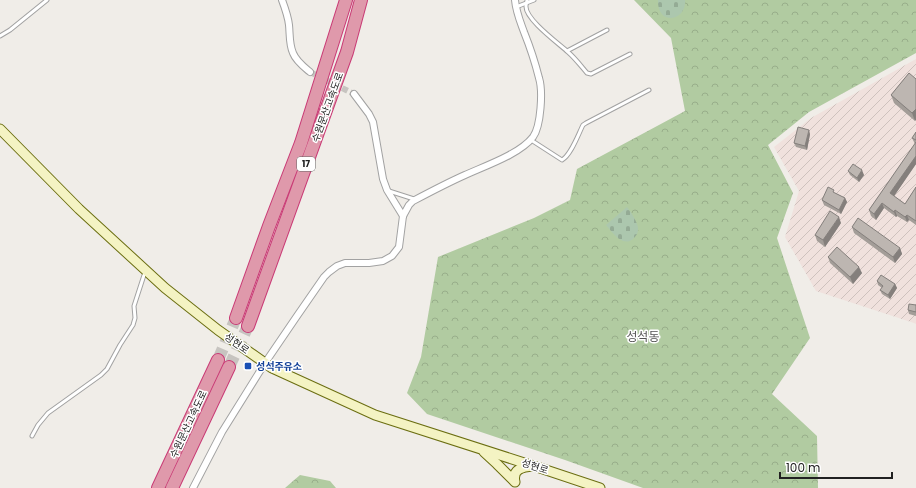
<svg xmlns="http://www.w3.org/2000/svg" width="916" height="488" viewBox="0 0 916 488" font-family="Poppins,'Noto Sans KR',sans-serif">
  <defs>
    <pattern id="military-furrows" width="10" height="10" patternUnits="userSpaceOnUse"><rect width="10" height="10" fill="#f0e1dd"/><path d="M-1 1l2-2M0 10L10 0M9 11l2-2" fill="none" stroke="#cec1bd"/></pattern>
    <pattern id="forest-crowns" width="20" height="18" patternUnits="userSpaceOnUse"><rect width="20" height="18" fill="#b1cba1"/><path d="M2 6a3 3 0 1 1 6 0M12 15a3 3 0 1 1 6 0" fill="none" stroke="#98ae8a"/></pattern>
    <pattern id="cemetery-stones" width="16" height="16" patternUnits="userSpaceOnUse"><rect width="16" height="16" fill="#acc7ae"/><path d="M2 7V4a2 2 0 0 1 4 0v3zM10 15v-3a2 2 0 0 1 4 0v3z" fill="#94ab95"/></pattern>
  </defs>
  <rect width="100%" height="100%" fill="#f0ede8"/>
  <polygon fill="url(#military-furrows)" points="916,59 916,324 914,323 816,291 785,237 799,191 774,147 811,118"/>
  <g fill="url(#forest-crowns)">
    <polygon points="634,0 916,0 916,53 809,112 768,145 793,193 777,238 810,338 772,394 817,436 818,488 643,488 565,460 427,414 407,393 421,357 438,257 534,218 570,200 577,169 685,111 671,38"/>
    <polygon points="300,475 330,481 336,488 285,488"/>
  </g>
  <g fill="url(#cemetery-stones)">
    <path d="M658 0H685C687 21 657 27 658 0Z"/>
    <path d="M627 207C631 212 639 224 638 230 638 233 636 236 634 238 623 249 612 232 606 225Z"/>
  </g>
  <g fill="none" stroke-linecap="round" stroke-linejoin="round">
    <polyline stroke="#c7c4c0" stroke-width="6" stroke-dasharray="6 3" stroke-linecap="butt" points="310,72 354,94"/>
    <g stroke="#c7c4c0" stroke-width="12" stroke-dasharray="12 6" stroke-linecap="butt">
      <polyline points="218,360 236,318"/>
      <polyline points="229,367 248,326"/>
    </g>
    <defs>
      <g id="lane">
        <path d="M527 0C527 2 526 4 526 6 525 19 558 43 568 52 575 58 581 66 587 73L591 74 630 54"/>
        <polyline points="516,7 534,0"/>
        <polyline points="0,36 10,30 47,0"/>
        <polyline points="567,51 607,30"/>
        <path d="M531 140 562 160C571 155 578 135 583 125L586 123 649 90"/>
        <polyline points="389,191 414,199"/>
        <polyline points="32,436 38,425 48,413 101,375 107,369 120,345 133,325 135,318 134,306 145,272"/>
      </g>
      <g id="street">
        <path d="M282 0C285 8 288 16 289 25 290 34 289 44 293 53 296 61 304 67 310 72"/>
        <polyline points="354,94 369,114 373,122 383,179 387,190 403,216"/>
        <path d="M193 488 222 432 265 363 297 316 324 277 329 272 337 266 345 263H369L383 261 392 256 399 247 403 216 409 205 413 201C430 192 447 183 465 175 485 166 520 154 533 137 541 126 543 91 539 78 535 62 530 47 524 32 520 21 516 12 515 0"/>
      </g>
      <g id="secondary">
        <polyline points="0,129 79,209 165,288 218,330 272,368 375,415 543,469 600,488"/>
        <path d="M484 452 497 464 515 482C512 469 522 467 533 466"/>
      </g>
      <g id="highway">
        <polyline points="236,318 269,226 301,143 346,0"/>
        <polyline points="248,326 347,52 361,0"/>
        <polyline points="158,488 218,360"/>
        <polyline points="172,488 229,367"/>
      </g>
    </defs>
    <use href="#lane" stroke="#a2a2a2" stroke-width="5"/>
    <use href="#street" stroke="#a2a2a2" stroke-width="8"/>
    <use href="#secondary" stroke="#6b6e11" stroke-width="11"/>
    <use href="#highway" stroke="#c93a75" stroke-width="14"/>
    <use href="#lane" stroke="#fff" stroke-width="3"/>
    <use href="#street" stroke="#fff" stroke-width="6"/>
    <use href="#secondary" stroke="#f4f3c3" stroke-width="9"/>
    <use href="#highway" stroke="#df99ab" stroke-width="12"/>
  </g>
  <g fill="#a39d98">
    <polygon points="909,73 915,121 894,103 891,95"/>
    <polygon points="916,132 916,164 894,196 905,204 916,187 916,225 909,220 907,222 897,216 896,217 884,208 876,220 871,216 869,210 915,144 912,138"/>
    <polygon points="810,134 807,150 796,147 794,143"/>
    <polygon points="848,171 864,175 859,182 850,175"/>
    <polygon points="835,193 845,198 847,202 841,214 824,205 822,200"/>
    <polygon points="841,223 825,247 817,241 815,235"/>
    <polygon points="852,227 900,248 902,254 895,263 854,233"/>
    <polygon points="828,257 862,273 853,284 830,263"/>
    <polygon points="877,281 895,284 897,288 890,299 882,294 880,290 882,288 878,285"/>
    <polygon points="916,305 916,316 909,314 908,310"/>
  </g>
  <g fill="#847f7c">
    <polygon points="916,109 916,120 915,121 912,113"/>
    <polygon points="809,130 810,134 807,150 805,146"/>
    <polygon points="916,156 916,164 892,199 890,193"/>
    <polygon points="862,170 864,175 859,182 857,178"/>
    <polygon points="845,198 847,202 841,214 839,210"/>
    <polygon points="882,203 884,208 876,220 874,214"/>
    <polygon points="895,210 897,216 896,217 894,212"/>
    <polygon points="907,215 909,220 907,222 905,217"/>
    <polygon points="839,217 841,223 825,247 823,240"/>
    <polygon points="900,248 902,254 895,263 893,257"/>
    <polygon points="859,267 862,273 853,284 850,277"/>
    <polygon points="895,284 897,288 890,299 888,295"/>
  </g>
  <g fill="#bdb6b1" stroke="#847f7c">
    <polygon points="909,73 916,79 916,109 912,113 891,95"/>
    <polygon points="798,127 809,130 805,146 794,143"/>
    <polygon points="916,132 916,140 912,138"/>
    <polygon points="916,142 916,156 890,193 905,204 916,187 916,221 907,215 905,217 895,210 894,212 882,203 874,214 869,210"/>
    <polygon points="853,164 862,170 857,178 848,171"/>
    <polygon points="828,187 834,190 833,192 845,198 839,210 822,200"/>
    <polygon points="830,211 839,217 823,240 815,235"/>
    <polygon points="858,218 900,248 893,257 852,227"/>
    <polygon points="837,247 859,267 850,277 828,257"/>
    <polygon points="881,275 895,284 888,295 880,290 883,286 877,281"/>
    <polygon points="909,304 916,305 916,312 908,310"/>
  </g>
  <rect fill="#1a4fb4" stroke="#fff" stroke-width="1.5" x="244" y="362" width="8" height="8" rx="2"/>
  <g text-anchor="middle" stroke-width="3" stroke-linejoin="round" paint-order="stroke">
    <rect fill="#fff" stroke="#646464" stroke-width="1" x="297" y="157" width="18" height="14" rx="3"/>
    <g font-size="9" font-weight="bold" fill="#212121">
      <text x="306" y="167">17</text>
    </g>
    <g font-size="10" fill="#212121" stroke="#fff">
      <text transform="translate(327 107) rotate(-70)" y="4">수원문산고속도로</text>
      <text transform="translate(237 343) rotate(35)" y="4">성현로</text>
      <text transform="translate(188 424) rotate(-65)" y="4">수원문산고속도로</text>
      <text transform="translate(535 466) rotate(18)" y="4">성현로</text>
    </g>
    <g font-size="10" font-weight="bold" fill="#164399" stroke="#fff" text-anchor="start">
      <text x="256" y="370">성석주유소</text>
    </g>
    <g font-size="12" fill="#545454" stroke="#fff">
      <text x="643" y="341">성석동</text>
    </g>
  </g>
  <path d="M780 472v6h112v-6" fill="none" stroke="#212121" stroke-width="2"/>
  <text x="786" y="472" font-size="12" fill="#212121" stroke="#ffffff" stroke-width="3" paint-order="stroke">100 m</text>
</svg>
